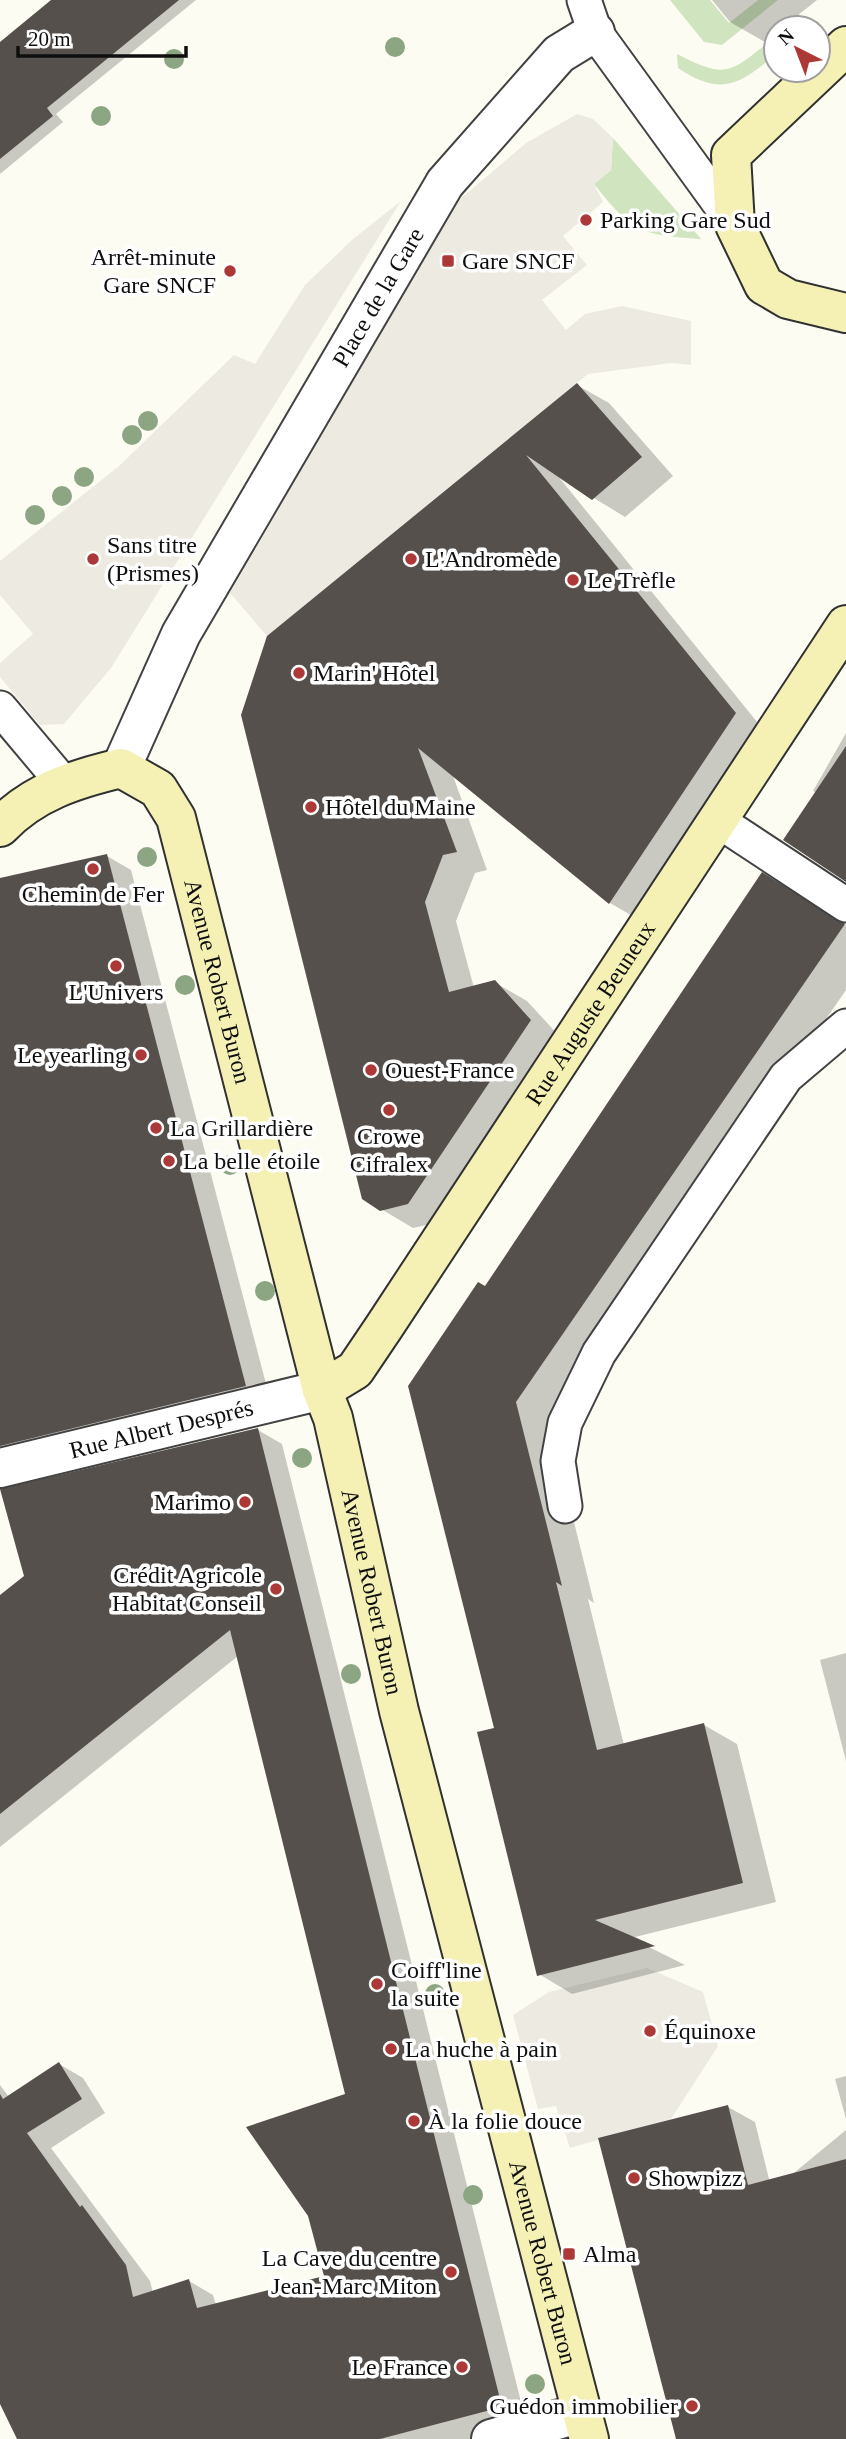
<svg xmlns="http://www.w3.org/2000/svg" width="846" height="2439" viewBox="0 0 846 2439" font-family="Georgia,serif">
  <rect width="100%" height="100%" fill="#fdfcf2"/>
  <g fill="#d0e4bf">
    <polygon points="670,0 710,0 729,23 758,0 778,0 722,45 704,42"/>
    <path d="M770 41 776 54C740 85 721 97 678 68L677 54C726 79 729 74 770 41Z"/>
    <path d="M613 138 701 239C640 235 632 232 594 184L611 170Z"/>
  </g>
  <g fill="#edebe1">
    <polygon points="577,114 593,119 613,138 611,170 594,184 603,202 563,236 587,265 542,300 566,330 585,314 622,306 691,321 691,365 671,363 588,374 267,636 230,593 458,201 526,143"/>
    <polygon points="401,201 111,668 64,724 40,725 0,677 0,663 33,634 0,595 0,561 119,466 234,355 255,364 305,285 353,239"/>
    <polygon points="647,1968 703,1992 718,2046 671,2119 570,2148 556,2106 538,2109 513,2015 549,1992"/>
  </g>
  <g fill="#0003">
    <polygon points="54,0 196,0 56,114 63,122 0,174 0,44"/>
    <polygon points="712,0 817,0 782,28 776,28 776,33 765,42 730,22"/>
    <polygon points="577,385 609,403 673,476 625,517 558,476 766,733 641,921 610,903 452,773 487,870 475,873 456,921 474,988 494,982 527,1001 562,1039 439,1222 413,1228 381,1209 243,715"/>
    <polygon points="846,733 846,880 817,793 813,791"/>
    <polygon points="107,856 131,870 270,1399 0,1455 0,885"/>
    <polygon points="795,894 846,925 846,990 549,1421 594,1603 588,1599 624,1745 704,1725 737,1744 776,1902 631,1938 685,1965 572,1994 539,1974 497,1729 486,1288"/>
    <polygon points="258,1430 282,1444 527,2426 499,2439 19,2439 0,2400 0,2085 9,2097 59,2064 83,2078 105,2113 51,2148 150,2281 153,2293 189,2281 213,2295 216,2305 326,2277 347,2095 238,1656 0,1847 0,1597"/>
    <polygon points="846,1653 846,1761 820,1660"/>
    <polygon points="846,2076 846,2119 835,2079"/>
    <polygon points="728,2107 755,2122 772,2191 846,2130 846,2439 677,2439"/>
  </g>
  <g fill="#56504c">
    <polygon points="51,0 179,0 47,108 53,116 0,159 0,42"/>
    <polygon points="577,383 642,457 592,500 526,455 736,713 609,904 418,748 457,852 443,855 425,902 449,992 495,980 531,1020 408,1204 380,1211 362,1199 241,715 267,636"/>
    <polygon points="846,746 846,882 783,840"/>
    <polygon points="107,854 246,1386 0,1446 0,878"/>
    <polygon points="762,872 845,924 516,1402 562,1586 556,1582 597,1750 704,1723 743,1883 595,1920 655,1946 537,1976 477,1732 494,1728 408,1386 478,1282 485,1286"/>
    <polygon points="258,1428 502,2407 380,2439 17,2439 0,2404 0,2094 3,2099 59,2062 82,2099 27,2133 80,2207 82,2205 126,2265 133,2297 189,2279 197,2308 324,2276 308,2216 246,2127 345,2094 230,1630 0,1814 0,1595 24,1576 0,1489"/>
    <polygon points="728,2105 748,2185 846,2159 846,2439 676,2439 598,2138"/>
  </g>
  <g fill="none" stroke-linecap="round" stroke-linejoin="round">
    <defs>
      <g id="lane">
        <polyline points="584,0 595,32 735,225"/>
        <polyline points="0,708 64,784"/>
        <polyline points="717,820 846,905"/>
        <polyline points="565,1506 558,1461 565,1423 599,1353 786,1077 846,1026"/>
      </g>
      <g id="street">
        <path id="s1" d="M121 768 181 634 445 183 559 54 595 32"/>
        <path id="s2" d="M0 1468 322 1390"/>
        <polyline points="491,2439 581,2413"/>
      </g>
      <g id="secondary">
        <polyline points="846,46 731,155 735,225 764,285 788,299 846,313"/>
        <path id="s3" d="M0 827C33 792 75 779 121 768L158 789 176 818 322 1390 333 1418 399 1711 589 2439"/>
        <path id="s4" d="M322 1390 355 1370 384 1327 846 625"/>
      </g>
    </defs>
    <use href="#lane" stroke="#424242" stroke-width="37"/>
    <use href="#street" stroke="#424242" stroke-width="42"/>
    <use href="#secondary" stroke="#313131" stroke-width="42"/>
    <use href="#lane" stroke="#fff" stroke-width="33"/>
    <use href="#street" stroke="#fff" stroke-width="38"/>
    <use href="#secondary" stroke="#f5f1b5" stroke-width="38"/>
  </g>
  <g fill="#8ca582">
    <circle cx="395" cy="47" r="10"/>
    <circle cx="174" cy="59" r="10"/>
    <circle cx="101" cy="116" r="10"/>
    <circle cx="148" cy="421" r="10"/>
    <circle cx="132" cy="435" r="10"/>
    <circle cx="84" cy="477" r="10"/>
    <circle cx="62" cy="496" r="10"/>
    <circle cx="35" cy="515" r="10"/>
    <circle cx="147" cy="857" r="10"/>
    <circle cx="185" cy="985" r="10"/>
    <circle cx="230" cy="1165" r="10"/>
    <circle cx="265" cy="1291" r="10"/>
    <circle cx="302" cy="1458" r="10"/>
    <circle cx="351" cy="1674" r="10"/>
    <circle cx="435" cy="1994" r="10"/>
    <circle cx="473" cy="2195" r="10"/>
    <circle cx="535" cy="2384" r="10"/>
  </g>
  <g fill="#ad3838" stroke="#fff" stroke-width="2.5">
    <circle cx="586" cy="220" r="7"/>
    <rect x="441" y="254" width="14" height="14" rx="3.5"/>
    <circle cx="230" cy="271" r="7"/>
    <circle cx="93" cy="559" r="7"/>
    <circle cx="411" cy="559" r="7"/>
    <circle cx="573" cy="580" r="7"/>
    <circle cx="299" cy="673" r="7"/>
    <circle cx="311" cy="807" r="7"/>
    <circle cx="93" cy="869" r="7"/>
    <circle cx="116" cy="966" r="7"/>
    <circle cx="141" cy="1055" r="7"/>
    <circle cx="371" cy="1070" r="7"/>
    <circle cx="389" cy="1110" r="7"/>
    <circle cx="156" cy="1128" r="7"/>
    <circle cx="169" cy="1161" r="7"/>
    <circle cx="245" cy="1502" r="7"/>
    <circle cx="276" cy="1589" r="7"/>
    <circle cx="377" cy="1984" r="7"/>
    <circle cx="650" cy="2031" r="7"/>
    <circle cx="391" cy="2049" r="7"/>
    <circle cx="414" cy="2121" r="7"/>
    <circle cx="634" cy="2178" r="7"/>
    <rect x="562" y="2247" width="14" height="14" rx="3.5"/>
    <circle cx="451" cy="2272" r="7"/>
    <circle cx="462" cy="2367" r="7"/>
    <circle cx="692" cy="2406" r="7"/>
  </g>
  <g text-anchor="middle" stroke-width="7" stroke-linejoin="round" paint-order="stroke">
    <g font-size="24" fill="#0f0f0f" stroke="#fff" text-anchor="start">
      <text x="600" y="228">Parking Gare Sud</text>
      <text x="216" y="265" text-anchor="end">Arrêt-minute<tspan x="216" dy="28">Gare SNCF</tspan></text>
      <text x="462" y="269">Gare SNCF</text>
      <text x="107" y="553">Sans titre<tspan x="107" dy="28">(Prismes)</tspan></text>
      <text x="425" y="567">L'Andromède</text>
      <text x="587" y="588">Le Trèfle</text>
      <text x="313" y="681">Marin' Hôtel</text>
      <text x="325" y="815">Hôtel du Maine</text>
      <text x="93" y="902" text-anchor="middle">Chemin de Fer</text>
      <text x="116" y="1000" text-anchor="middle">L'Univers</text>
      <text x="127" y="1063" text-anchor="end">Le yearling</text>
      <text x="385" y="1078">Ouest-France</text>
      <text x="170" y="1136">La Grillardière</text>
      <text x="389" y="1144" text-anchor="middle">Crowe<tspan x="389" dy="28">Cifralex</tspan></text>
      <text x="183" y="1169">La belle étoile</text>
      <text x="231" y="1510" text-anchor="end">Marimo</text>
      <text x="262" y="1583" text-anchor="end">Crédit Agricole<tspan x="262" dy="28">Habitat Conseil</tspan></text>
      <text x="391" y="1978">Coiff'line<tspan x="391" dy="28">la suite</tspan></text>
      <text x="664" y="2039">Équinoxe</text>
      <text x="405" y="2057">La huche à pain</text>
      <text x="428" y="2129">À la folie douce</text>
      <text x="648" y="2186">Showpizz</text>
      <text x="583" y="2262">Alma</text>
      <text x="437" y="2266" text-anchor="end">La Cave du centre<tspan x="437" dy="28">Jean-Marc Miton</tspan></text>
      <text x="448" y="2375" text-anchor="end">Le France</text>
      <text x="678" y="2414" text-anchor="end">Guédon immobilier</text>
    </g>
    <g font-size="24" fill="#0f0f0f" stroke="#fff">
      <text dy="8" stroke="none"><textPath href="#s1" startOffset="537">Place de la Gare</textPath></text>
      <text dy="8" stroke="none"><textPath href="#s3" startOffset="382">Avenue Robert Buron</textPath></text>
      <text dy="8" stroke="none"><textPath href="#s4" startOffset="466">Rue Auguste Beuneux</textPath></text>
      <text dy="8" stroke="none"><textPath href="#s2" startOffset="166">Rue Albert Després</textPath></text>
      <text dy="8" stroke="none"><textPath href="#s3" startOffset="1012">Avenue Robert Buron</textPath></text>
      <text dy="8" stroke="none"><textPath href="#s3" startOffset="1704">Avenue Robert Buron</textPath></text>
    </g>
  </g>
  <g transform="translate(797 49) rotate(318)"><circle r="33" fill="#ffffff" stroke="#9f9f9f" stroke-width="2"/>
  <path d="M0-5L12 26L0 18L-12 26Z" fill="#ad3838"/>
  <text y="-10" font-size="19" font-weight="bold" text-anchor="middle" fill="#0f0f0f">N</text>
  </g>
  <path d="M18 46v10h168v-10" fill="none" stroke="#0f0f0f" stroke-width="3.5"/>
  <text x="28" y="46" font-size="21" fill="#0f0f0f" stroke="#ffffff" stroke-width="5" paint-order="stroke">20 m</text>
</svg>
